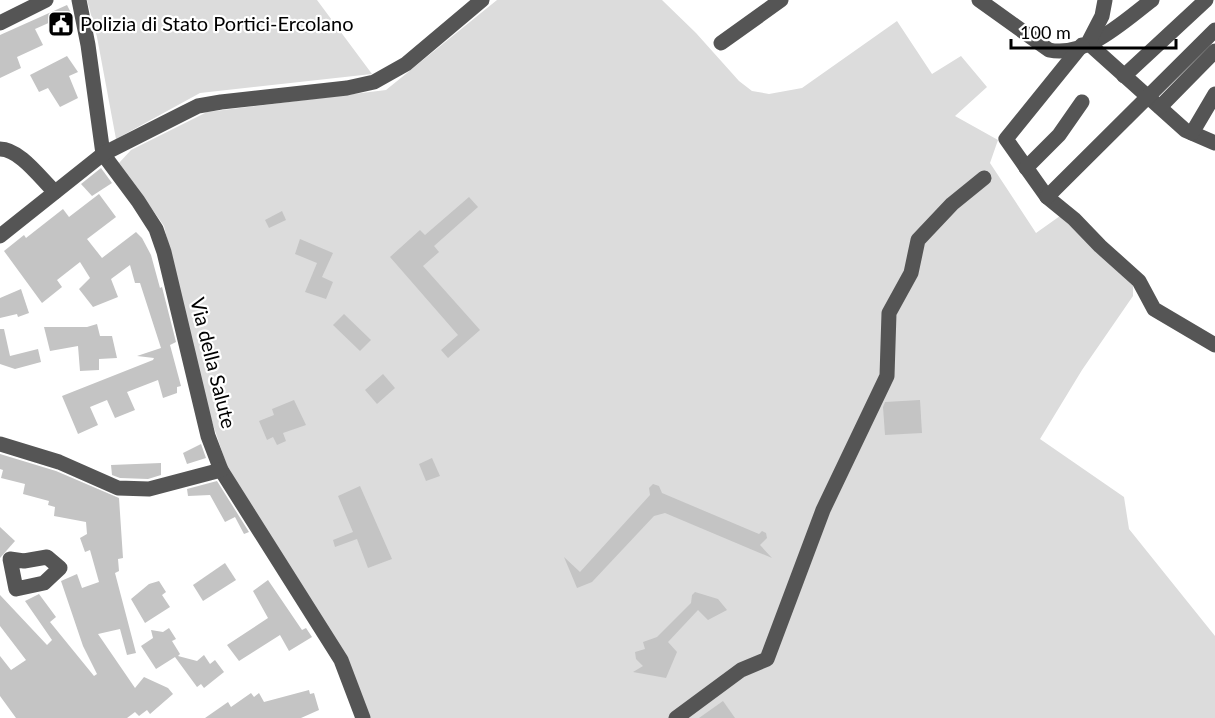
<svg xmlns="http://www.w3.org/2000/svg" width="1215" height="718" viewBox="0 0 1215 718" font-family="Lato,sans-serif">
  <rect width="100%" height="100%" fill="#fff"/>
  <g fill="#dcdcdc">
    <polygon points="87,0 317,0 372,74 200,93 116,139 97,37"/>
    <polygon points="497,0 662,0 696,33 739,81 752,91 769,94 802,88 897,21 932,74 961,56 987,87 955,116 998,140 990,163 1036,233 1060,216 1133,282 1133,296 1082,370 1040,439 1124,497 1129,529 1215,636 1215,718 367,718 228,469 206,404 164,226 150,206 118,170 119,163 131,150 207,112 386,90"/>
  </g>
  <g fill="#c4c4c4">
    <polygon points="67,5 71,13 35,29 43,45 17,57 21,68 0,78 0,35"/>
    <polygon points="67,56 78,72 69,76 78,98 60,107 48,88 39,92 30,75"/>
    <polygon points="101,168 112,183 92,196 81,184"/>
    <polygon points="99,194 116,217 87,239 102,258 136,232 142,238 151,255 160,288 162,287 176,342 170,345 181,386 177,387 177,393 163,398 158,380 127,392 135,410 115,418 107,400 90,407 98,425 78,434 62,396 153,360 154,358 137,356 161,348 140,283 135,283 130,265 111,279 118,297 93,307 79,289 90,278 80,262 57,280 62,287 42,303 4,251 24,235 26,238 63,209 69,217"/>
    <polygon points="469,197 478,207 434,246 439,252 423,266 480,330 448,358 441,350 458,335 390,257 420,230 425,235"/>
    <polygon points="282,211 286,220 269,228 265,220"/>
    <polygon points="300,239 333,253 322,277 333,282 326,299 305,292 317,263 295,254"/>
    <polygon points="21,289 29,313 18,317 17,314 0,318 0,298"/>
    <polygon points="344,314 371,340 360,351 333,325"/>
    <polygon points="97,324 100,336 112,336 117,358 99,359 99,370 80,371 78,346 50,351 44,327 87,327"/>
    <polygon points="0,329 4,329 10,356 38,349 41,362 15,369 0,364"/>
    <polygon points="383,374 395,388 377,404 365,390"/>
    <polygon points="294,400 306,425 283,433 286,441 277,445 273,437 267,440 259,421 274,415 272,409"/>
    <polygon points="920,400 922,433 885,435 883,407 885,402"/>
    <polygon points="201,444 206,458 187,464 183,453"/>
    <polygon points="0,454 56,471 119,498 123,558 118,559 119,571 115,573 136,653 127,655 120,629 98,634 135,688 144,677 168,688 173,694 150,714 147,710 139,716 135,712 127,718 16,718 0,696 0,656 11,670 26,660 0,626 0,595 47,645 52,640 25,601 39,594 56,617 50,622 94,676 97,674 83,646 61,581 77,574 82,588 99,582 90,550 85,552 80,538 87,534 86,522 54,516 55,507 48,505 49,501 23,494 25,484 1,478 3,470 0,469"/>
    <polygon points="432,458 440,476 426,481 419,464"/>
    <polygon points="161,463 161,475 148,479 120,478 112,475 111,465"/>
    <polygon points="217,481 249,532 244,534 235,517 225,522 210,495 188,496 187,489"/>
    <polygon points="653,484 659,486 662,493 759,534 762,531 766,533 767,538 760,545 772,558 665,513 654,516 592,582 577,588 564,557 580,572 650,495 649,488"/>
    <polygon points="360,486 392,559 368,568 357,539 335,547 333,540 353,532 338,496"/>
    <polygon points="0,527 15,541 0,558"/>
    <polygon points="225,563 236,580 203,601 193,585"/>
    <polygon points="268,580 302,630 306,628 312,637 289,651 280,635 239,661 227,645 268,618 253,591"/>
    <polygon points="159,581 166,592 162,595 170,607 145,623 131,599 149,584"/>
    <polygon points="695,592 718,599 727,610 708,620 698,610 668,642 677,652 666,678 633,672 643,666 636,659 635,652 645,649 643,642 657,637 691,603 692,595"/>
    <polygon points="169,628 176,639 172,641 180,654 178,656 197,661 204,655 210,664 215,660 224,672 204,688 201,684 197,687 175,657 156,669 141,646 153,638 151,630 163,632"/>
    <polygon points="309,690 310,694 314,693 319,710 301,718 205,718 228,702 231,707 251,693 254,697 259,693 264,702"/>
    <polygon points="723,701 735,718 699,718"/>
  </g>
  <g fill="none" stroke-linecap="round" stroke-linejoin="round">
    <g stroke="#555" stroke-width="15">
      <polyline points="79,0 88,45 103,154 138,201 156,229 164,252 208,436 221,470 341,660 363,718"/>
      <path d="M979 0 1049 50C1086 58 1124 21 1152 0"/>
      <polyline points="1105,0 1102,16 1088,43 1185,130 1215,143"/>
      <polyline points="0,23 46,0"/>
      <polyline points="721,43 781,0"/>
      <polyline points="1082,45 1006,139 1047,197 1074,219 1100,246 1139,281 1154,309 1215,345"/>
      <polyline points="1124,76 1206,0"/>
      <polyline points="1160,107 1215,51"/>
      <polyline points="1192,133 1215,94"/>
      <path d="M0 149C20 149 41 179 55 192"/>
      <polyline points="1026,168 1059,135 1082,102"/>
      <polyline points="1047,197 1215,30"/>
      <polyline points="0,236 103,154 184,113 198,106 221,102 347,88 374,82 406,64 482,0"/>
      <polyline points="0,444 59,462 118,488 149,489 221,470"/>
      <polygon points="47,557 60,568 44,583 16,589 10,559 24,561"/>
      <polyline points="676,718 741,670 767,659 823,510 887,376 889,313 911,273 918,240 952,204 984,178"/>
    </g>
  </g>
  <defs>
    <symbol id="civic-square" viewBox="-11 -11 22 22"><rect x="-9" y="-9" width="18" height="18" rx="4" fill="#000" stroke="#fff"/><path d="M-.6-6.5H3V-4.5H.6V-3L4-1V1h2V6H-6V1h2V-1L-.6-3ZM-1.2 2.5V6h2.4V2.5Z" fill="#fff"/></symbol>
  </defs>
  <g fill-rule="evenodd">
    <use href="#civic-square" x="46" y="9" width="30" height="30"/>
  </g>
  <g text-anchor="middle" stroke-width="4.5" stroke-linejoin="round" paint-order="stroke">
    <g font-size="20" fill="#000" stroke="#fff" text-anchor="start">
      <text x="80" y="31">Polizia di Stato Portici-Ercolano</text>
    </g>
    <g font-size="20" fill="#000" stroke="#fff">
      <text transform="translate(213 363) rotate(76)" y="7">Via della Salute</text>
    </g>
  </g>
  <path d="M1011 39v9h165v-9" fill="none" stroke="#000000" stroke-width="3"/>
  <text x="1020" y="39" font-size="18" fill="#000000" stroke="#ffffff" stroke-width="4.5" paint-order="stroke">100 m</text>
</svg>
